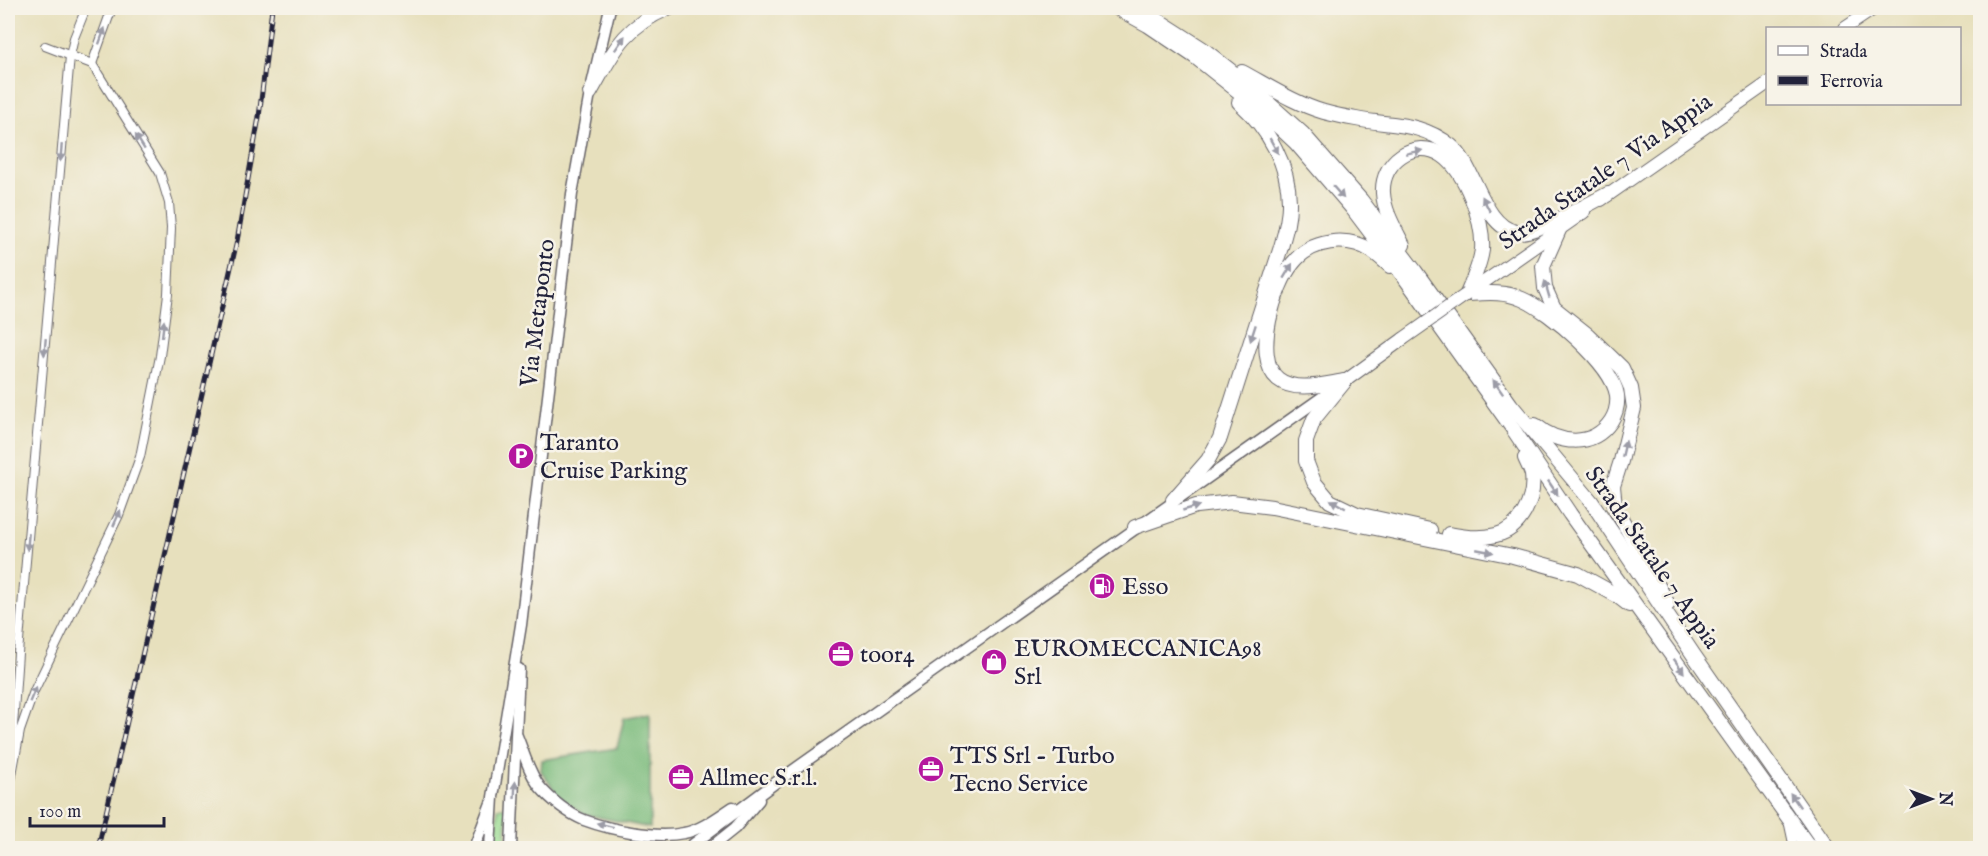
<svg xmlns="http://www.w3.org/2000/svg" width="1988" height="856" viewBox="0 0 1988 856" font-family="'IM FELL English',serif">
  <rect width="100%" height="100%" fill="#f7f3e8"/>
  <filter id="ink" filterUnits="userSpaceOnUse"><feTurbulence type="fractalNoise" baseFrequency=".0167" numOctaves="2"/><feDisplacementMap in="SourceGraphic" scale="12" xChannelSelector="R" yChannelSelector="G"/><feConvolveMatrix kernelMatrix="1 2 1 2 8 2 1 2 1" color-interpolation-filters="sRGB"/></filter>
  <filter id="wash" filterUnits="userSpaceOnUse"><feTurbulence type="fractalNoise" baseFrequency=".008" numOctaves="4" result="noise"/><feDisplacementMap in="SourceGraphic" scale="24" xChannelSelector="R" yChannelSelector="G"/><feGaussianBlur stdDeviation="1.35" result="paint"/><feColorMatrix in="noise" values="0 0 0 0 0 0 0 0 0 0 0 0 0 0 0 0 0 1.4 0 .05"/><feComposite in="paint" operator="in"/></filter>
  <g filter="url(#wash)">
    <rect width="100%" height="100%" fill="#e7e0bd"/>
    <polygon fill="#9cdd94" stroke="#5f8068" stroke-width="1.5" points="498,808 507,808 506,848 495,848"/>
    <polygon fill="#7dbc7e" stroke="#506f5c" stroke-width="1.5" points="650,713 650,828 584,814 559,797 541,771 542,760 617,748 624,718"/>
  </g>
  <g filter="url(#ink)">
    <g fill="none" stroke-linecap="round" stroke-linejoin="round">
      <defs>
        <g id="street">
          <polyline points="92,64 112,8"/>
          <polyline points="11,756 18,653 70,56 74,38 86,8"/>
          <polyline points="9,791 20,731 34,691 119,515 140,457 160,356 168,294 171,228 169,203 160,173 92,64 45,46"/>
          <polyline points="8,812 9,786"/>
          <polyline points="1789,825 1794,848"/>
        </g>
        <g id="secondary">
          <path d="M517 736C524 753 529 773 540 787 551 800 569 814 584 820 611 830 656 839 684 833 701 830 719 816 733 807"/>
          <polyline points="474,848 491,803"/>
          <polyline points="490,848 493,797 521,625 572,194 590,93 610,8"/>
          <polyline points="511,848 519,669"/>
          <polyline points="688,848 775,783 1335,388"/>
          <polyline points="710,848 735,828 759,800"/>
        </g>
        <g id="primary">
          <polyline points="1845,28 1875,8"/>
          <polyline points="1601,200 1768,83"/>
          <polyline points="1467,294 1584,212"/>
          <polyline points="1345,381 1403,339"/>
        </g>
        <g id="highway">
          <polyline points="1117,8 1148,25 1194,56 1258,107 1296,143 1352,208 1405,278 1513,429 1570,514 1810,848"/>
          <polyline points="1139,8 1203,49 1245,82 1303,134 1361,200 1415,271 1511,405 1591,501 1693,654 1828,848"/>
          <path d="M1242 72C1268 86 1296 104 1324 112 1335 115 1345 117 1356 119 1391 126 1420 121 1451 146 1476 166 1482 226 1516 232 1535 235 1589 204 1608 194"/>
          <path d="M590 93C614 51 622 28 668 8"/>
          <polyline points="1559,230 1543,266 1545,288 1554,308 1588,335 1622,368 1631,388 1634,408 1621,461 1613,486 1615,507 1668,604"/>
          <path d="M1403 245C1395 229 1384 211 1383 193 1381 162 1414 137 1442 155 1466 171 1484 223 1482 250 1480 265 1473 280 1467 294 1486 293 1504 291 1522 299 1550 311 1612 364 1617 395 1618 404 1616 413 1611 421 1592 449 1558 444 1535 425"/>
          <polyline points="1345,381 1314,419 1306,441 1306,461 1314,482 1330,501 1357,514 1430,530"/>
          <path d="M1345 381C1325 384 1295 393 1278 379 1252 358 1275 284 1293 263 1311 240 1347 235 1372 251 1378 255 1384 261 1390 266"/>
          <path d="M1173 500 1208 460 1220 438 1281 247C1285 233 1289 220 1289 205 1290 166 1268 128 1239 102"/>
          <polyline points="1135,527 1196,506 1232,502 1272,507 1513,556 1578,574 1616,595 1629,605"/>
          <path d="M1449 534C1463 537 1481 539 1496 535 1521 529 1535 499 1532 475 1531 470 1527 463 1525 458"/>
        </g>
      </defs>
      <use href="#street" stroke="#676468" stroke-width="10"/>
      <use href="#secondary" stroke="#676468" stroke-width="13"/>
      <use href="#primary" stroke="#676468" stroke-width="14"/>
      <use href="#highway" stroke="#676468" stroke-width="16"/>
      <use href="#street" stroke="#fff" stroke-width="8"/>
      <use href="#secondary" stroke="#fff" stroke-width="10"/>
      <use href="#primary" stroke="#fff" stroke-width="12"/>
      <use href="#highway" stroke="#fff" stroke-width="14"/>
      <defs>
        <polyline id="rail" points="98,848 237,241 259,117 272,8"/>
      </defs>
      <use href="#rail" stroke="#22223b" stroke-width="5"/>
      <use href="#rail" stroke="#f7f3e8" stroke-width="3" stroke-dasharray="9" stroke-linecap="butt"/>
      <defs>
        <polyline id="primary-bridge" points="1403,339 1467,294"/>
      </defs>
      <use href="#primary-bridge" stroke="#676468" stroke-width="14" stroke-linecap="butt"/>
      <use href="#primary-bridge" stroke="#fff" stroke-width="12"/>
    </g>
    <defs><path id="oneway-solid" d="M-6-.8H1V-3.2L6.5 0L1 3.2V.8H-6Z" transform="scale(1.5)"/></defs>
    <g fill="#9c9ca7">
      <use href="#oneway-solid" transform="translate(102 36) rotate(-70)"/>
      <use href="#oneway-solid" transform="translate(620 43) rotate(-55)"/>
      <use href="#oneway-solid" transform="translate(140 142) rotate(-122)"/>
      <use href="#oneway-solid" transform="translate(1274 146) rotate(61)"/>
      <use href="#oneway-solid" transform="translate(1414 152) rotate(-12)"/>
      <use href="#oneway-solid" transform="translate(61 153) rotate(95)"/>
      <use href="#oneway-solid" transform="translate(1338 192) rotate(49)"/>
      <use href="#oneway-solid" transform="translate(1486 204) rotate(-117)"/>
      <use href="#oneway-solid" transform="translate(1288 271) rotate(-59)"/>
      <use href="#oneway-solid" transform="translate(1547 289) rotate(-106)"/>
      <use href="#oneway-solid" transform="translate(163 329) rotate(-83)"/>
      <use href="#oneway-solid" transform="translate(1253 333) rotate(108)"/>
      <use href="#oneway-solid" transform="translate(45 347) rotate(95)"/>
      <use href="#oneway-solid" transform="translate(1498 387) rotate(-125)"/>
      <use href="#oneway-solid" transform="translate(1624 449) rotate(-77)"/>
      <use href="#oneway-solid" transform="translate(1553 488) rotate(56)"/>
      <use href="#oneway-solid" transform="translate(1338 504) rotate(-150)"/>
      <use href="#oneway-solid" transform="translate(1191 508) rotate(-16)"/>
      <use href="#oneway-solid" transform="translate(117 518) rotate(-66)"/>
      <use href="#oneway-solid" transform="translate(28 542) rotate(95)"/>
      <use href="#oneway-solid" transform="translate(1485 551) rotate(11)"/>
      <use href="#oneway-solid" transform="translate(1679 666) rotate(54)"/>
      <use href="#oneway-solid" transform="translate(33 694) rotate(-67)"/>
      <use href="#oneway-solid" transform="translate(515 790) rotate(-87)"/>
      <use href="#oneway-solid" transform="translate(1795 800) rotate(-125)"/>
      <use href="#oneway-solid" transform="translate(605 825) rotate(-166)"/>
    </g>
  </g>
  <defs>
    <symbol id="parking-disc" viewBox="-11 -11 22 22"><circle r="9.5" fill="#b5179e" stroke="#f7f3e8"/><path d="M-3.5-5.5H1a3.5 3.5 0 0 1 0 7H-1V5.5H-3.5ZM-1-3.4V-.6H.8a1.4 1.4 0 0 0 0-2.8Z" fill="#fff"/></symbol>
    <symbol id="fuel-disc" viewBox="-11 -11 22 22"><circle r="9.5" fill="#b5179e" stroke="#f7f3e8"/><path d="M-5.5-6h7V0h2V4h1.3V-2.5L3-4.5l.8-.8L6-3V5H2.5V1h-1V6h-7ZM-4.2-4.7v3.2H.2V-4.7Z" fill="#fff"/></symbol>
    <symbol id="office-disc" viewBox="-11 -11 22 22"><circle r="9.5" fill="#b5179e" stroke="#f7f3e8"/><path d="M-6-3h4V-5.5h4V-3h4V5H-6ZM-1-4.5V-3h2v-1.5ZM-6 0V1H6V0Z" fill="#fff"/></symbol>
    <symbol id="shop-disc" viewBox="-11 -11 22 22"><circle r="9.5" fill="#b5179e" stroke="#f7f3e8"/><path d="M-5-2.5h2.3a2.7 3.5 0 0 1 5.4 0H5L5.5 6h-11ZM-1.5-2.5h3a1.5 2.3 0 0 0-3 0Z" fill="#fff"/></symbol>
  </defs>
  <g fill-rule="evenodd">
    <use href="#parking-disc" x="506" y="441" width="30" height="30"/>
    <use href="#fuel-disc" x="1087" y="571" width="30" height="30"/>
    <use href="#office-disc" x="826" y="639" width="30" height="30"/>
    <use href="#shop-disc" x="979" y="647" width="30" height="30"/>
    <use href="#office-disc" x="916" y="754" width="30" height="30"/>
    <use href="#office-disc" x="666" y="762" width="30" height="30"/>
  </g>
  <g text-anchor="middle" stroke-width="5" stroke-linejoin="round" paint-order="stroke">
    <g font-size="24" fill="#22223b" stroke="#f7f3e8">
      <text transform="translate(1605 171) rotate(-35)" y="8">Strada Statale 7 Via Appia</text>
      <text transform="translate(537 313) rotate(-83)" y="8">Via Metaponto</text>
      <text transform="translate(1653 557) rotate(55)" y="8">Strada Statale 7 Appia</text>
    </g>
    <g font-size="24" fill="#22223b" stroke="#f7f3e8" text-anchor="start">
      <text x="540" y="450">Taranto<tspan x="540" dy="28">Cruise Parking</tspan></text>
      <text x="1122" y="594">Esso</text>
      <text x="1014" y="656">EUROMECCANICA98<tspan x="1014" dy="28">Srl</tspan></text>
      <text x="860" y="662">toor4</text>
      <text x="950" y="763">TTS Srl - Turbo<tspan x="950" dy="28">Tecno Service</tspan></text>
      <text x="700" y="785">Allmec S.r.l.</text>
    </g>
  </g>
  <rect width="1988" height="856" fill="none" stroke="#f7f3e8" stroke-width="30"/>
  <rect x="1766" y="27" width="195" height="78" fill="#f7f3e8" stroke="#a29fa3" stroke-width="1.5"/>
  <rect x="1778" y="46" width="30" height="9" fill="#ffffff" stroke="#a29fa3" stroke-width="1.5"/>
  <text x="1820" y="57" font-size="18" fill="#22223b">Strada</text>
  <rect x="1778" y="76" width="30" height="9" fill="#22223b" stroke="#a29fa3" stroke-width="1.5"/>
  <text x="1820" y="87" font-size="18" fill="#22223b">Ferrovia</text>
  <g transform="translate(1931 799) rotate(90)" stroke="#f7f3e8" stroke-width="4.5" paint-order="stroke">
  <path d="M0-4.5L10 22L0 15L-10 22Z" fill="#22223b"/>
  <text y="-9" font-size="16" font-weight="bold" text-anchor="middle" fill="#22223b">N</text>
  </g>
  <path d="M30 817v9h134v-9" fill="none" stroke="#22223b" stroke-width="3"/>
  <text x="39" y="817" font-size="18" fill="#22223b" stroke="#f7f3e8" stroke-width="4.5" paint-order="stroke">100 m</text>
</svg>
